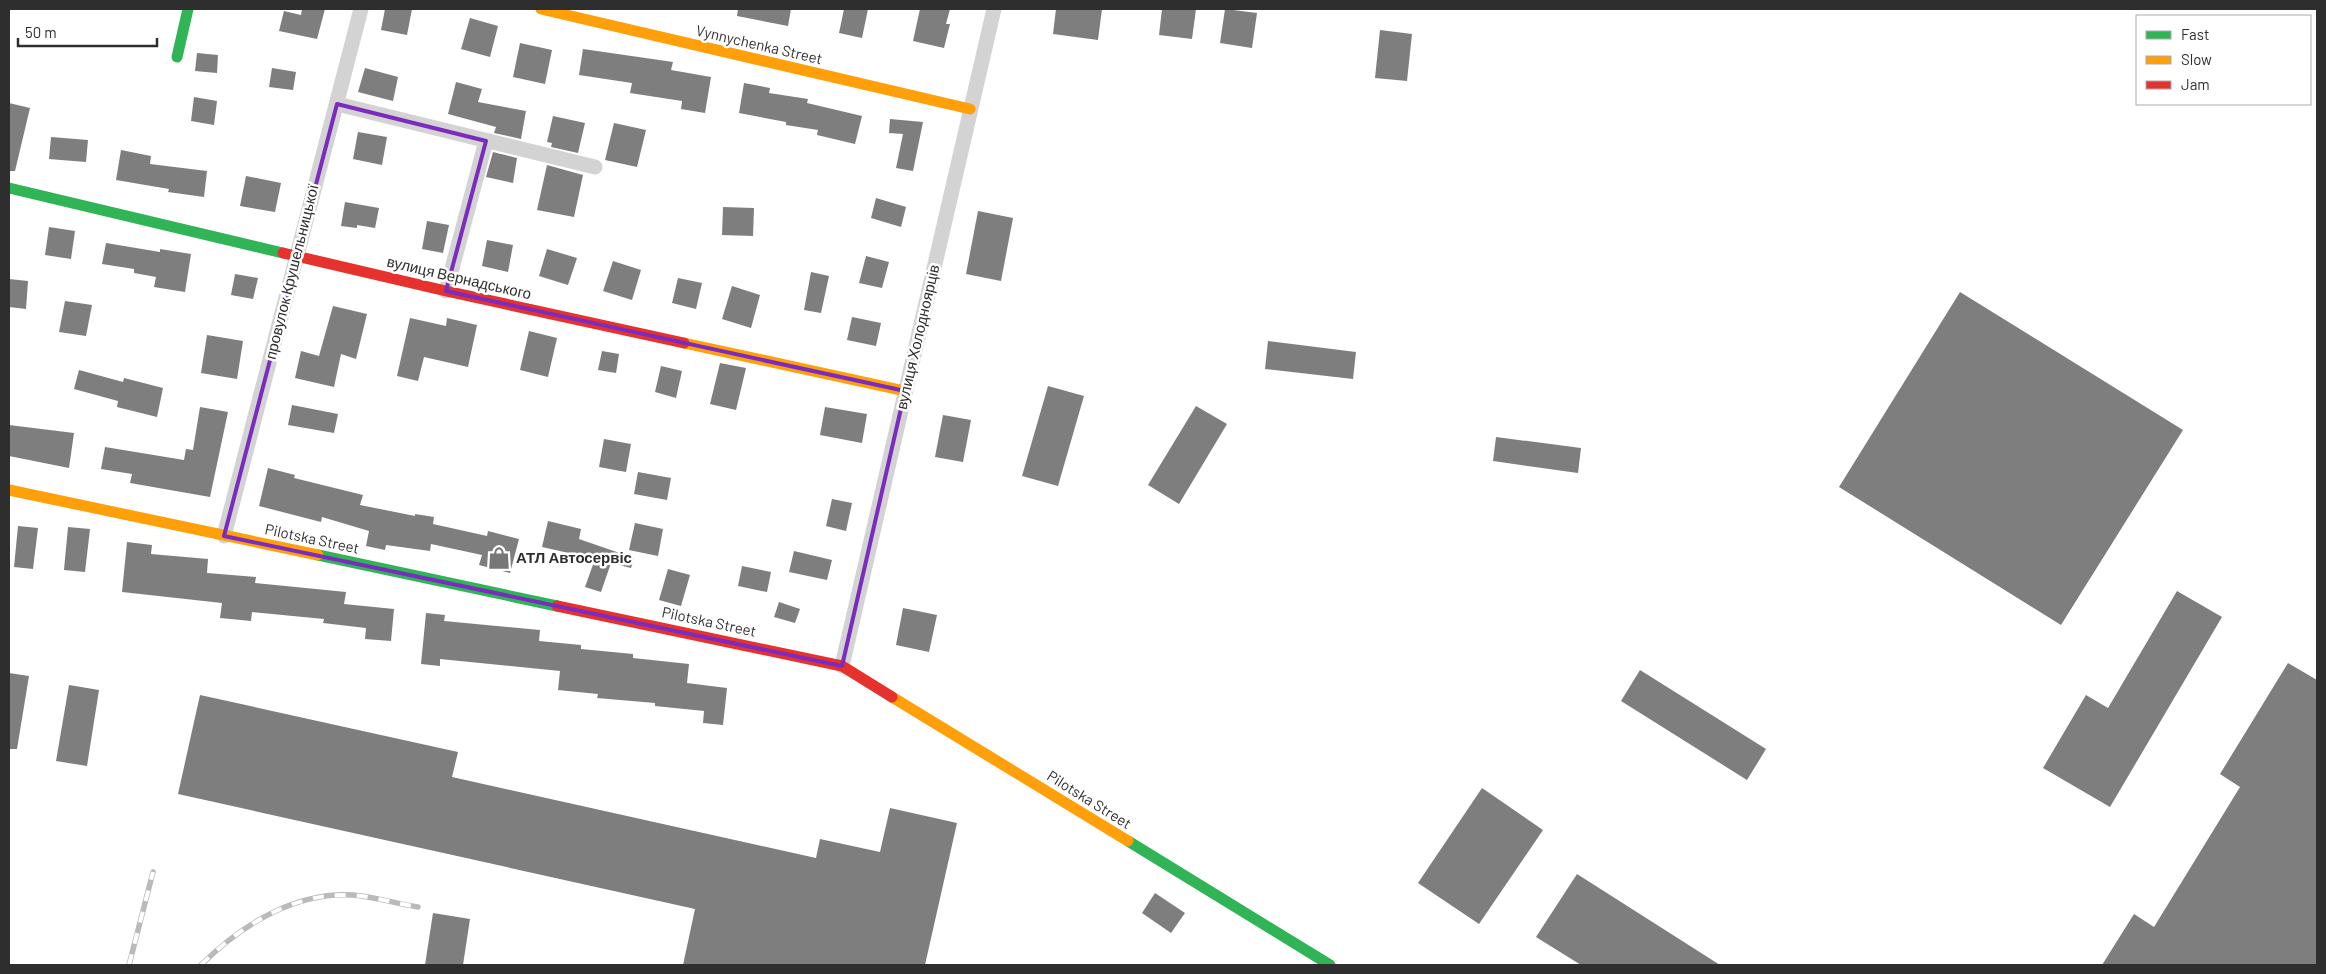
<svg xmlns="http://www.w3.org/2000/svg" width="2326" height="974" viewBox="0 0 2326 974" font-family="Barlow,sans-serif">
  <rect width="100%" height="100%" fill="#fff"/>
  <g fill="#7e7e7e">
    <polygon points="302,9 325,9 317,39 279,31 284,11 301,15"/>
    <polygon points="385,9 412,9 407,35 381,30"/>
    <polygon points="738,9 791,9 788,26 737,16"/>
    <polygon points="844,9 868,9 862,38 839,33"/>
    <polygon points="920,9 950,9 946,24 950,24 944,48 913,41"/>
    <polygon points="1056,9 1102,9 1098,40 1053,34"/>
    <polygon points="1162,9 1196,9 1192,39 1159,35"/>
    <polygon points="1225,9 1257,13 1252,48 1220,43"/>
    <polygon points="470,18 498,26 490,57 461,49"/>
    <polygon points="1380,30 1412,34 1407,81 1375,78"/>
    <polygon points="520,43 552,50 545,84 513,77"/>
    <polygon points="583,49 673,62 671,70 711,77 705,113 681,109 682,101 630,93 632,83 579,75"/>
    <polygon points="197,53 218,55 217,73 195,71"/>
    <polygon points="272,68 296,72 293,90 269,87"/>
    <polygon points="365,68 398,77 393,101 358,92"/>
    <polygon points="456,82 482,89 478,102 526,111 521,139 494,133 496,127 448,114"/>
    <polygon points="744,83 770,88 769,93 808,99 807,103 862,116 855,144 817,135 818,130 786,125 786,122 739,113"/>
    <polygon points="194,97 217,101 214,125 191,121"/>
    <polygon points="9,103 30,108 15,171 9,171"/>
    <polygon points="553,116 585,123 578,153 551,147 552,143 547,142"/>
    <polygon points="890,119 923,122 913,171 896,168 903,134 889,133"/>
    <polygon points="614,123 646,130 637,167 605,160"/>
    <polygon points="358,132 387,137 382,165 353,159"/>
    <polygon points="51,137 88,140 86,162 49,159"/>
    <polygon points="121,150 151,156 150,164 207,171 204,197 168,192 169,189 116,180"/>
    <polygon points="493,152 517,158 513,183 486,177"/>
    <polygon points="547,165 583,175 574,217 537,210"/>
    <polygon points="246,176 281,183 275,212 240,206"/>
    <polygon points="876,198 906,207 901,227 871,218"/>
    <polygon points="345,202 379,208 375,228 357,225 357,228 341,226"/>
    <polygon points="723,207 754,208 753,236 722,235"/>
    <polygon points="978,211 1013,218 1001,281 966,274"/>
    <polygon points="427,221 449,225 443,253 422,249"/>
    <polygon points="49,227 75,231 71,259 45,255"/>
    <polygon points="487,240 513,245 508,272 482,266"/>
    <polygon points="106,243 160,252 160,249 191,254 185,292 154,287 156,277 134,273 134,269 102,264"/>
    <polygon points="547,249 577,258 568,285 539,276"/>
    <polygon points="866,256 889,262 882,288 859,283"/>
    <polygon points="613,261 641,270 632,300 603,291"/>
    <polygon points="811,272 829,276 821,313 804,310"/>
    <polygon points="235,274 258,278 253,299 231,295"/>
    <polygon points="678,278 702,283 696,309 672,303"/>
    <polygon points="9,279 28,281 26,309 9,307"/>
    <polygon points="732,286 760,295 751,328 722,319"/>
    <polygon points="1960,292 2183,430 2061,625 1839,487"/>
    <polygon points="65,301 92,305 86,336 59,332"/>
    <polygon points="333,306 367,314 356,359 341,354 334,387 295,378 301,351 319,356"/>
    <polygon points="852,317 881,323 876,346 847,340"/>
    <polygon points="410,318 446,326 447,318 477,325 468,367 424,357 418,381 397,376"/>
    <polygon points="529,331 557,338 548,377 520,370"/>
    <polygon points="207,335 243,341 237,379 201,373"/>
    <polygon points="1268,341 1356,352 1353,379 1265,369"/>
    <polygon points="602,351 619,354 616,373 598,370"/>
    <polygon points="720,363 746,368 736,410 710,404"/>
    <polygon points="661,366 682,371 676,398 655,392"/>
    <polygon points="79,370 123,382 124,378 163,388 157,417 117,407 118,401 74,389"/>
    <polygon points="1048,386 1084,396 1058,486 1022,476"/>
    <polygon points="292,405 338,414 334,433 288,425"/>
    <polygon points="1196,406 1227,424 1179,504 1148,485"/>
    <polygon points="200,407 228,412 210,497 130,483 132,474 101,469 105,447 184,460 186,449 193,450"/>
    <polygon points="825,407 867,414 862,443 820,435"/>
    <polygon points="943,415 971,420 963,462 935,457"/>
    <polygon points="9,425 74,433 69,468 9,456"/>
    <polygon points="1496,437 1581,448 1578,473 1493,461"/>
    <polygon points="604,439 631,444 626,472 599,467"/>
    <polygon points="268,468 295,475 294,478 363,495 360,505 415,516 415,514 434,517 433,524 487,536 488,531 519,539 510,573 479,565 482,555 431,544 430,551 386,545 385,550 366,546 369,531 322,517 321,522 259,506"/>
    <polygon points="638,472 671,478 667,500 634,494"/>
    <polygon points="832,499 852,503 846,531 826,526"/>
    <polygon points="548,521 581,529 579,539 634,558 631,568 611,563 601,592 585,587 595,559 542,547"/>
    <polygon points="635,523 663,529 658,556 629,550"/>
    <polygon points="18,526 38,528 33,569 14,567"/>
    <polygon points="68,527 90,529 85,572 64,570"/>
    <polygon points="127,542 152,545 151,554 208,559 207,573 256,577 255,583 346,592 344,604 394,609 391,641 365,639 366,628 323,623 324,619 252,612 251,621 220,618 222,603 122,592"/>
    <polygon points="794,551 832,560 827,580 789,572"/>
    <polygon points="742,566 771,572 767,592 738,586"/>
    <polygon points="668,569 690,575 681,606 659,600"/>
    <polygon points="2177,591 2222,617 2110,807 2043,768 2086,695 2108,708"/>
    <polygon points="779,602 800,609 795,623 774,617"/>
    <polygon points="903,608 937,615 929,652 896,645"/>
    <polygon points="426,613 445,615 444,621 540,630 539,641 581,645 581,649 633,654 633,658 689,664 687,683 727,688 723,725 703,723 704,711 655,706 655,703 597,698 598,694 558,690 560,671 440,659 440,666 421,664"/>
    <polygon points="2288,663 2317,680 2317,965 2102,965 2134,914 2154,927 2240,787 2220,774"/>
    <polygon points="1640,670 1766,749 1747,780 1621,701"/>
    <polygon points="9,673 29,676 17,749 9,749"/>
    <polygon points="69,685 99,690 87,766 56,761"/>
    <polygon points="200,695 458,752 452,777 816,858 820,839 880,852 890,808 957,823 925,965 683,965 695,909 178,794"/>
    <polygon points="1482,788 1543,830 1479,924 1418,883"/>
    <polygon points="1577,874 1720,965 1581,965 1536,937"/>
    <polygon points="1155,893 1185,913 1171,933 1142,913"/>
    <polygon points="433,913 470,919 463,965 425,965"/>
  </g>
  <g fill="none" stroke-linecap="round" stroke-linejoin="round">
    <g stroke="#d3d3d3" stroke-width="15">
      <polyline points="337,104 595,167"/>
      <polyline points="446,291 486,141"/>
      <polyline points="224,536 361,9"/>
      <polyline points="842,666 994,9"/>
    </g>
    <g stroke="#30b455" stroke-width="11">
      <polyline points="177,57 188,9"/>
      <polyline points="9,188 283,253"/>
      <polyline points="318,555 557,606"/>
      <polyline points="1128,841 1330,965"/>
    </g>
    <g stroke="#ff9f0a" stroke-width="11">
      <polyline points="541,9 970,109"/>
      <polyline points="684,343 905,391"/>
      <polyline points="9,490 318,555"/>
      <polyline points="892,697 1128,841"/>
    </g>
    <g stroke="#e5322d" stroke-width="11">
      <polyline points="283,253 446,291 684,343"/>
      <polyline points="557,606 842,666 892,697"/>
    </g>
    <defs>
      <g id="rail">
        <polyline points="129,965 153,872"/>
        <path d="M201 965C242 924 300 888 362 896 381 899 400 904 418 907"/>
      </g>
    </defs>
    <use href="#rail" stroke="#bababa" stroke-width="5.5"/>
    <use href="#rail" stroke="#fff" stroke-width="4" stroke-dasharray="11" stroke-linecap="butt"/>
  </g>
  <path fill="none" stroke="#7b2cbf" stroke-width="4" stroke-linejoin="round" d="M337 104 486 141 446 291 905 391 842 666 224 536Z"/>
  <defs>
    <symbol id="shop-bare" viewBox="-9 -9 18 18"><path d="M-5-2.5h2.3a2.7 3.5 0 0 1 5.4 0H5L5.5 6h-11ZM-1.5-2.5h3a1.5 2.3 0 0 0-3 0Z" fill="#777" stroke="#fff" stroke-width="2.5" paint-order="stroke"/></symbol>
  </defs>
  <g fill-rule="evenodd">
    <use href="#shop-bare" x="483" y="542" width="32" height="32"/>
  </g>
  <g text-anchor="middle" stroke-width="5" stroke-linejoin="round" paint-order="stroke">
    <g font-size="15" fill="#2e2e2e" stroke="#fff">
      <text transform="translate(759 45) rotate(13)" y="5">Vynnychenka Street</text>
      <text transform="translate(292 272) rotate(-76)" y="5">провулок Крушельницької</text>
      <text transform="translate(459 278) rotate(13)" y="5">вулиця Вернадського</text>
      <text transform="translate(918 337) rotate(-77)" y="5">вулиця Холодноярців</text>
      <text transform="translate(312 539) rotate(12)" y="5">Pilotska Street</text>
      <text transform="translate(709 622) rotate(12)" y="5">Pilotska Street</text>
      <text transform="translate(1089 800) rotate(32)" y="5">Pilotska Street</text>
    </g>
    <g font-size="15" font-weight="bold" fill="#2e2e2e" stroke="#fff" text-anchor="start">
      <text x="516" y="563">АТЛ Автосервіс</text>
    </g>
  </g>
  <rect width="2326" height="974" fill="none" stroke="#2e2e2e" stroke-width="20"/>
  <rect x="2136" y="15" width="175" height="90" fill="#ffffff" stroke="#ababab"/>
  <rect x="2146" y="31" width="25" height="8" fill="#30b455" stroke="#ababab"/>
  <text x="2181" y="40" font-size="15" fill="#2e2e2e">Fast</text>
  <rect x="2146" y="56" width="25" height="8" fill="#ff9f0a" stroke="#ababab"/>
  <text x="2181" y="65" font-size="15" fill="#2e2e2e">Slow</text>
  <rect x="2146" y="81" width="25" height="8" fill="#e5322d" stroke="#ababab"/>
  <text x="2181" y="90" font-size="15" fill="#2e2e2e">Jam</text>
  <path d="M18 38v8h139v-8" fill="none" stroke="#2e2e2e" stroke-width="2.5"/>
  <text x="25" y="38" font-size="15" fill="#2e2e2e" stroke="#ffffff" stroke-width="4" paint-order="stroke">50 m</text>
</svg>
